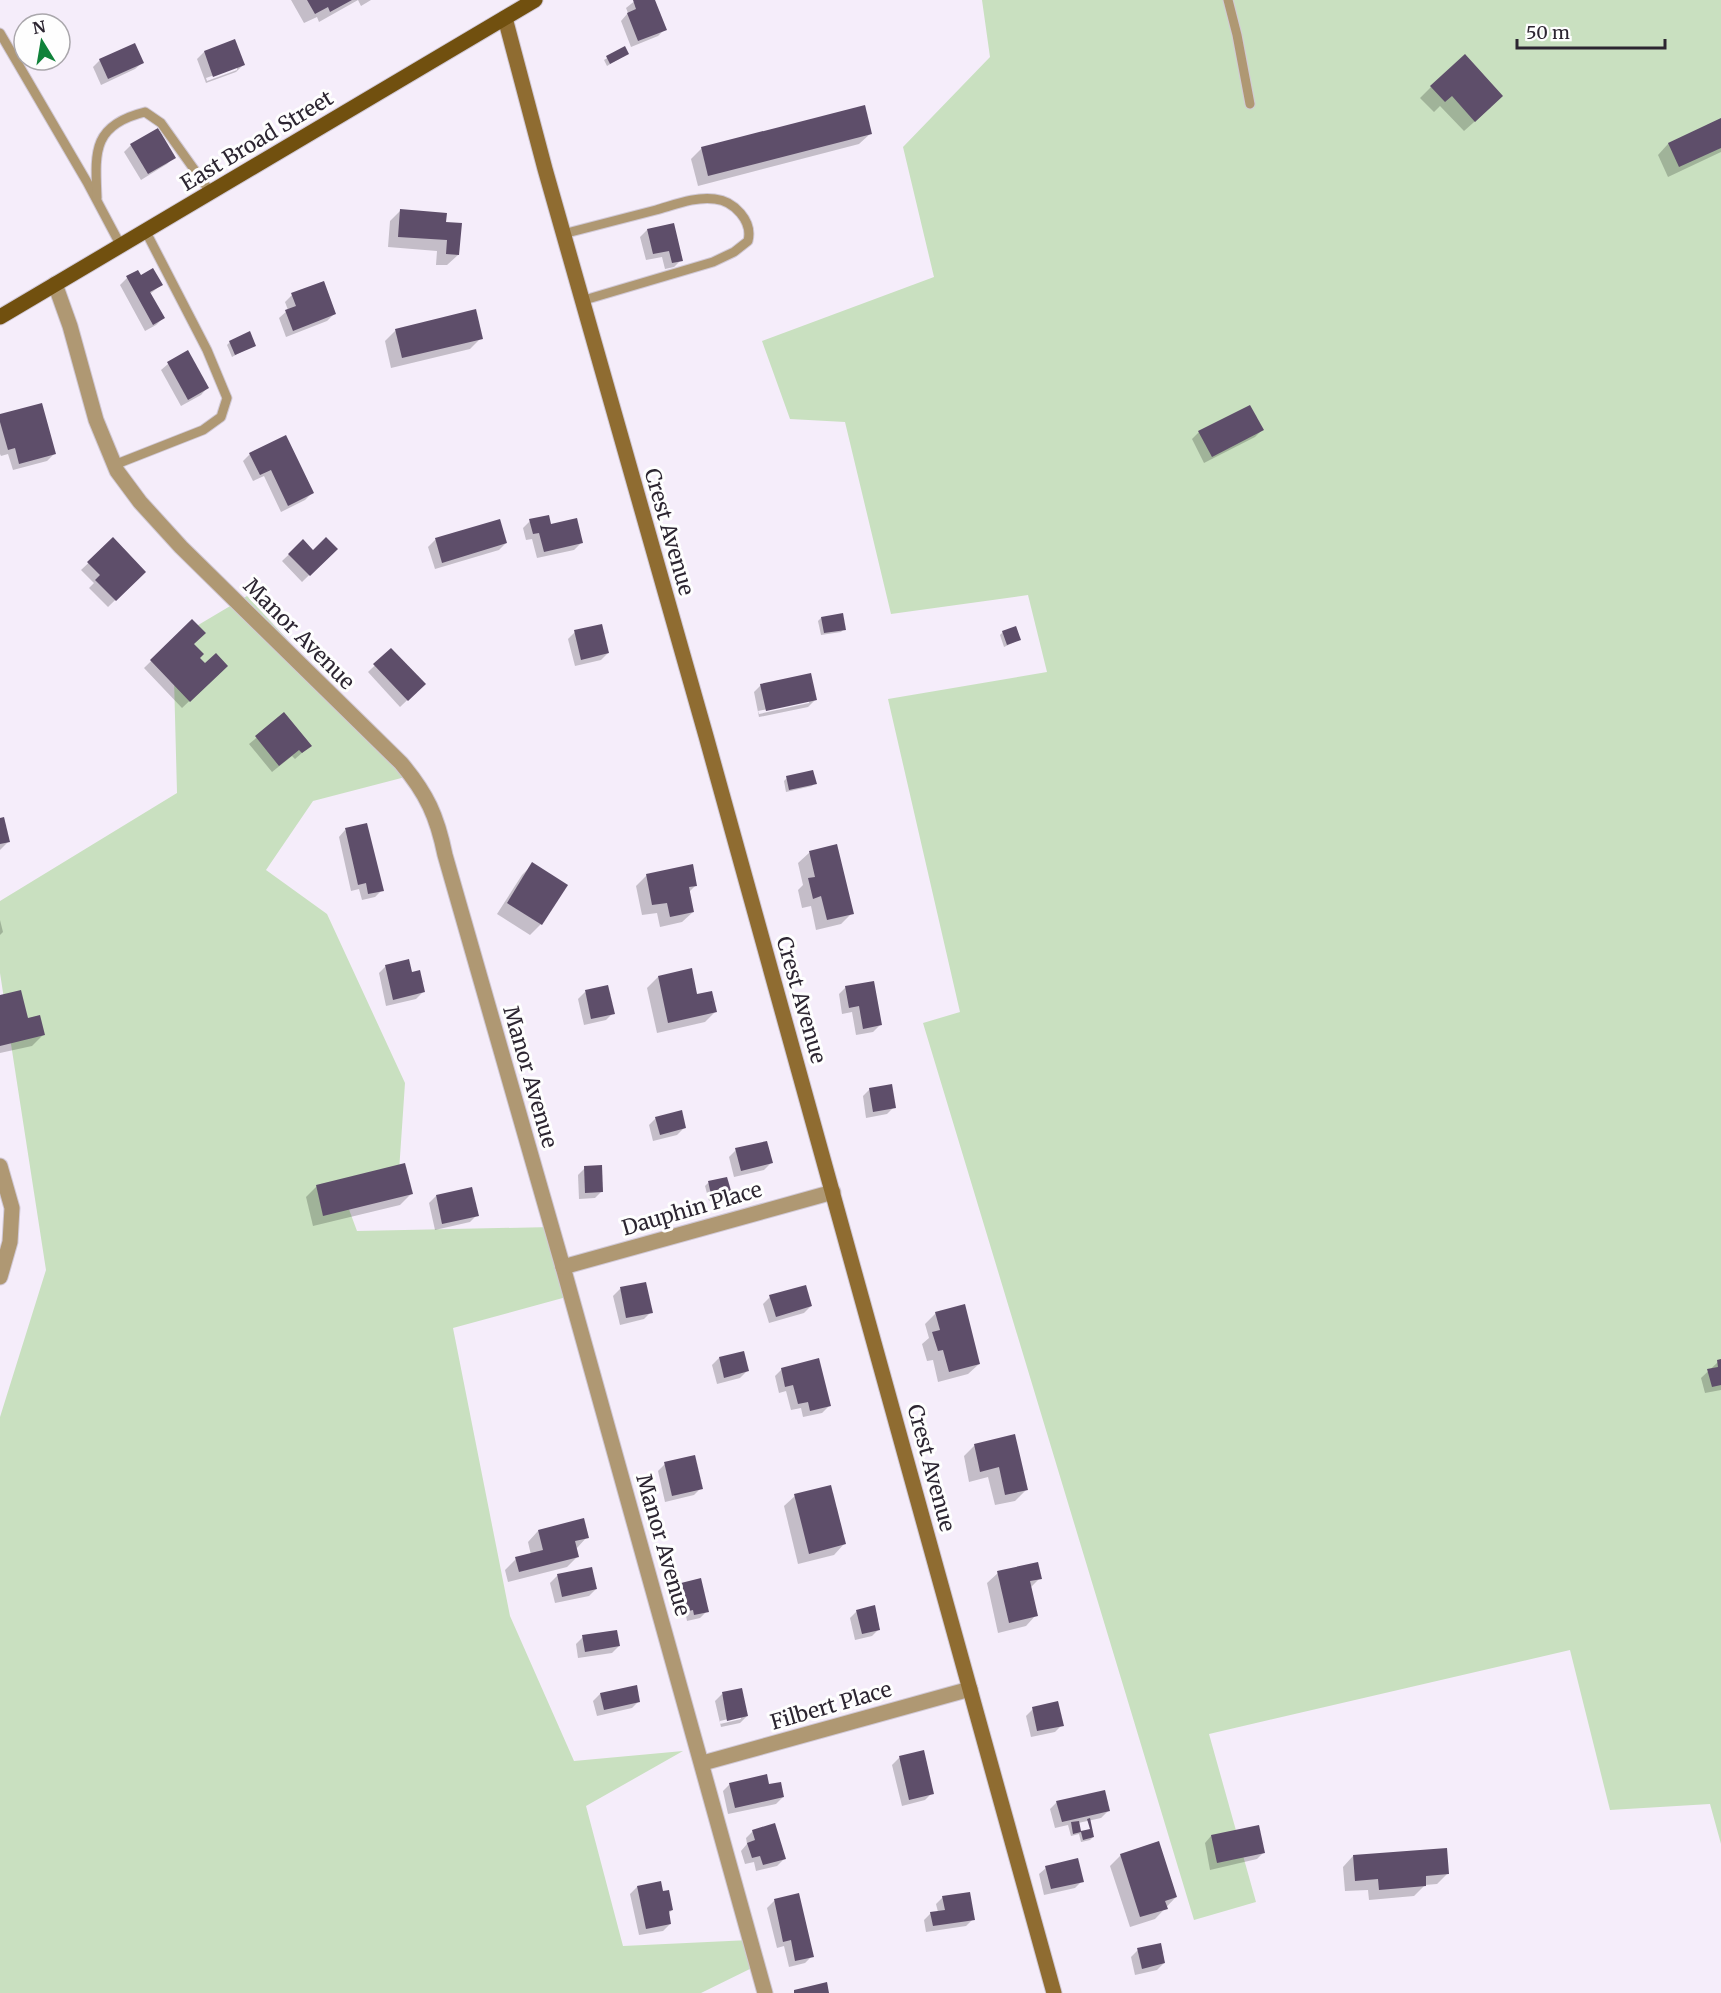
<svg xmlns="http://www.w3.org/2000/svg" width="1721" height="1993" viewBox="0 0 1721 1993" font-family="Merriweather,serif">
  <rect width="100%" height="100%" fill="#f5edfa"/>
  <g fill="#c9e0c0">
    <polygon points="982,0 1721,0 1721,1844 1710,1804 1610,1810 1570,1650 1209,1734 1256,1902 1194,1920 923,1023 960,1012 888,699 1047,672 1028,595 891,614 845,422 790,419 762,341 934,277 903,147 990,57"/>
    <polygon points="247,596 413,775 313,801 266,870 327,914 405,1083 398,1186 347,1204 357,1231 552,1227 570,1296 453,1328 510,1616 574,1761 683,1751 586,1806 623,1946 750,1940 758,1965 701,1993 0,1993 0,1417 46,1270 0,973 0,901 177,793 173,640"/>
  </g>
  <g fill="#0003" fill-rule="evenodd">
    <polygon points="291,0 371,0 361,6 358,0 319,22 317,17 304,23"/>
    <polygon points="636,0 653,0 665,29 658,36 631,47 621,21 628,13 626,8"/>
    <path d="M234 41 243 65 236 72 206 83 197 59 204 52ZM237 67V70L207 81 206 78Z"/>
    <polygon points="624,48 627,54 607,66 604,60"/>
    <polygon points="100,60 142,63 135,69 101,85 93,67"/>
    <polygon points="1431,87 1491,107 1464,131 1440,106 1434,112 1420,98"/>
    <polygon points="1721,119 1721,152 1668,177 1658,155 1668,144"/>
    <polygon points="870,134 859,144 698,186 691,159 702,148"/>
    <polygon points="131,145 174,157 167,164 141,180 124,152"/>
    <polygon points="401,210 444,223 458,255 447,265 436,265 437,251 388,247 390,221"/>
    <polygon points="673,224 681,260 674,267 665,269 662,257 646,260 640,237 647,230"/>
    <polygon points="137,272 140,277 161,285 150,294 163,318 156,325 145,331 120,285 127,278"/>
    <polygon points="292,295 334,314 327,321 286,337 279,318 288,310 285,302"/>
    <polygon points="396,330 481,338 470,349 391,368 385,341"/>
    <polygon points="230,342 254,345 232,357 227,345"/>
    <polygon points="188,352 207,388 201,395 181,406 161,370 168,364"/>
    <polygon points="0,416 54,454 47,461 13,470 8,454 1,456 0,454"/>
    <polygon points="1262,430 1255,437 1204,463 1192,439 1199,432"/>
    <polygon points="250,454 312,493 305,500 281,512 264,476 253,481 243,461"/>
    <polygon points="499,521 506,543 499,550 435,569 428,547 435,540"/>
    <polygon points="530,521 581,543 574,550 537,558 532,539 526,540 523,528"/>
    <polygon points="113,540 144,572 108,607 89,588 94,583 81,570"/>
    <polygon points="303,541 313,552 336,549 302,582 282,561"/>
    <polygon points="821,618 844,629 841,632 821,635 818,621"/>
    <polygon points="192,621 192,644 198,658 205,665 226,666 182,708 144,668"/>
    <polygon points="575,632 608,653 601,660 575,666 568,639"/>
    <polygon points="1003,632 1019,640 1004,647 1000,635"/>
    <polygon points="391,650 424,684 400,707 368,672"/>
    <path d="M761 685 815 700 808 707 759 717 754 692ZM809 700V703L759 714 758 711Z"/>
    <polygon points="284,715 310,746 295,759 292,756 272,772 249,744"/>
    <polygon points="787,778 815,783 812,786 786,792 784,781"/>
    <polygon points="0,820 9,841 0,850"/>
    <polygon points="345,830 382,890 375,897 362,900 359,889 351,891 339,837"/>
    <polygon points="836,846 852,913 841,924 816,930 811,906 802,908 798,890 803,885 798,863 809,853"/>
    <polygon points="533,864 541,924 530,935 497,914 522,875"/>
    <polygon points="647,875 696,885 689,892 693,912 682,922 660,927 657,913 642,915 636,886"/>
    <polygon points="0,920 3,932 0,935"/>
    <polygon points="386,966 411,974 423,992 416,999 386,1006 379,973"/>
    <polygon points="658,977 696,996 715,1012 705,1022 657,1033 647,988"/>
    <polygon points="846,987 880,1025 873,1032 856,1035 852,1012 842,1014 839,994"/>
    <polygon points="585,992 613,1013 606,1020 584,1025 578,999"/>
    <polygon points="0,996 43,1035 32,1046 0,1053"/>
    <polygon points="870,1089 894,1107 887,1114 866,1118 863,1096"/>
    <polygon points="656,1118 684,1128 677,1135 653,1141 649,1125"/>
    <polygon points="736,1150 771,1163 764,1170 734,1177 729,1157"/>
    <polygon points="585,1168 602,1191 595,1198 579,1199 578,1175"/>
    <polygon points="708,1183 730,1194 727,1197 709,1201 705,1186"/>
    <polygon points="317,1186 411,1194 400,1205 313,1226 306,1197"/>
    <polygon points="436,1196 477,1215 470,1222 435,1230 429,1203"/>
    <polygon points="620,1289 651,1312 644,1319 620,1325 613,1296"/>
    <polygon points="770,1297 811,1306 804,1313 769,1323 763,1304"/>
    <polygon points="936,1313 979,1364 968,1374 938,1382 933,1360 927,1361 922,1344 929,1338 925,1324"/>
    <polygon points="743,1353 747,1371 740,1378 717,1384 712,1365 719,1358"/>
    <polygon points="1721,1361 1721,1390 1705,1393 1701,1378 1718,1362"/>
    <polygon points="782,1369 829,1406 822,1413 803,1417 801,1408 791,1410 786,1391 779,1393 775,1376"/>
    <polygon points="975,1445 1026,1490 1015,1501 995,1505 988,1477 969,1482 964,1456"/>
    <polygon points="665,1464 701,1488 694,1495 665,1502 658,1471"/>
    <polygon points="795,1496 844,1544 834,1555 798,1564 784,1506"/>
    <polygon points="538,1531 587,1537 576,1549 578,1556 567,1567 508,1582 505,1570 516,1559 531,1555 528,1542"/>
    <polygon points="591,1569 596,1589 589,1596 555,1603 550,1583 557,1576"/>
    <polygon points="998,1573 1040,1578 1030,1588 1036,1615 1026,1626 998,1633 987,1583"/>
    <polygon points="678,1585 707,1611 700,1618 687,1621 686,1616 678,1618 671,1592"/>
    <polygon points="857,1611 879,1629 872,1636 855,1640 850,1618"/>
    <polygon points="583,1637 619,1646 612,1653 578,1658 576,1644"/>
    <polygon points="600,1694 639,1701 632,1708 597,1716 593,1701"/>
    <path d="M722 1694 747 1716 740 1723 721 1727 715 1701ZM741 1716V1719L720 1724V1721Z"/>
    <polygon points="1033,1709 1062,1725 1055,1732 1031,1737 1026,1716"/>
    <polygon points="923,1752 932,1793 925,1800 902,1806 892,1765 899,1758"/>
    <polygon points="730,1784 768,1786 783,1797 776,1804 728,1814 723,1791"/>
    <polygon points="1057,1802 1108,1811 1101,1818 1078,1823 1080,1832 1091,1830 1093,1837 1090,1840 1081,1842 1079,1834 1071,1836 1068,1825 1055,1828 1050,1809"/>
    <polygon points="753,1831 784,1859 777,1866 756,1871 754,1862 745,1864 741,1851 747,1844 746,1838"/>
    <polygon points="1211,1836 1264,1852 1257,1859 1210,1870 1205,1843"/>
    <polygon points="1121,1855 1176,1897 1155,1919 1130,1927 1110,1866"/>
    <polygon points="1353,1856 1447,1874 1437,1884 1425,1885 1414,1896 1369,1900 1368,1890 1345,1891 1343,1867"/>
    <polygon points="1046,1868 1082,1881 1075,1888 1044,1895 1039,1874"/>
    <polygon points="659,1882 662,1893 672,1910 668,1914 670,1924 663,1931 639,1935 630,1894 637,1887"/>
    <polygon points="798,1895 812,1956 805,1963 789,1967 784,1946 777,1948 767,1908 774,1901"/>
    <polygon points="943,1897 973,1919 966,1926 926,1932 924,1920 931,1913 938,1912 936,1904"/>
    <polygon points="1138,1950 1164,1963 1157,1970 1135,1975 1131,1957"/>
  </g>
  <g fill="#5e4e6a">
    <polygon points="307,0 352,0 330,12 328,7 315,14"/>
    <polygon points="633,0 655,0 667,30 638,41 627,13 636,9"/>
    <polygon points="235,39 245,65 213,77 204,51"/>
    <polygon points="135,43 144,63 108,79 99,59"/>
    <polygon points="625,46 629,54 610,64 606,56"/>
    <polygon points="1465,54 1503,96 1475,122 1452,96 1445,102 1430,86"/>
    <polygon points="865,105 872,134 708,176 701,147"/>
    <polygon points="1721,118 1721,148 1679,167 1668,143"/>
    <polygon points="158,128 176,158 148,174 130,144"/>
    <polygon points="400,209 447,213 446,222 462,223 459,255 446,254 447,240 398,237"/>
    <polygon points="674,223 683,261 672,263 669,251 653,254 647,229"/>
    <polygon points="153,268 163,285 150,292 165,318 153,325 126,276 138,270 141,275"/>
    <polygon points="324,281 336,314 293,331 285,310 296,306 291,293"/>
    <polygon points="476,309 483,339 402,358 395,329"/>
    <polygon points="250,331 256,346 235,355 229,341"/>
    <polygon points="188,350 209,388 188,400 167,362"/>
    <polygon points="42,403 56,454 19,464 15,448 8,450 0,422 0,414"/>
    <polygon points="1250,405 1264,430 1212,457 1198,431"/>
    <polygon points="286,435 314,493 288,506 271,470 260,475 249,453"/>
    <polygon points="549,515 551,524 577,518 583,543 544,552 539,533 533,534 529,519"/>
    <polygon points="500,519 507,543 442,563 435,538"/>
    <polygon points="113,537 146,572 116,601 95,580 100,575 87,562"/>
    <polygon points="326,537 338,549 310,576 288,554 303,539 313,550"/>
    <polygon points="843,613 846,630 824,633 821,617"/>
    <polygon points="192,619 206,633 194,644 204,654 200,658 205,663 216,653 228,666 190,702 150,660"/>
    <polygon points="602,624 609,653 581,660 574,630"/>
    <polygon points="1016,626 1021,640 1007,645 1002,631"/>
    <polygon points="391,648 426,684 408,701 373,664"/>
    <polygon points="811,673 817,700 766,711 760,684"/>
    <polygon points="284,712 312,746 302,753 299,750 279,766 255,736"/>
    <polygon points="813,770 817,784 789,790 786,776"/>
    <polygon points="4,817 10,842 0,844 0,818"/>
    <polygon points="367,823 384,891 368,894 366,883 358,885 345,828"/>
    <polygon points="837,844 854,914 827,920 821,896 813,899 808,878 815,877 809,851"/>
    <polygon points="532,862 568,885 542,925 507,903"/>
    <polygon points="693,864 697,886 689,887 694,912 670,917 667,903 652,905 646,874"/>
    <polygon points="409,959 412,972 420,970 425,992 393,1000 385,965"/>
    <polygon points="692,968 697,994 712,991 717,1012 668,1023 658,976"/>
    <polygon points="874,981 882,1025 863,1029 859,1006 849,1008 845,986"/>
    <polygon points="608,985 615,1014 591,1019 585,990"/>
    <polygon points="21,990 28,1018 40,1015 45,1035 0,1046 0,995"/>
    <polygon points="892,1084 896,1108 873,1112 869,1088"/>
    <polygon points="682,1110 686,1128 660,1135 655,1117"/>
    <polygon points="767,1141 773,1163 741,1171 735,1148"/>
    <polygon points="405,1163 413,1194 323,1216 316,1185"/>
    <polygon points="602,1165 603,1192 585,1193 584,1166"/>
    <polygon points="727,1177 732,1194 712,1199 708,1181"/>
    <polygon points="472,1187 479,1216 442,1224 436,1195"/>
    <polygon points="646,1282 653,1313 626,1318 620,1287"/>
    <polygon points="806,1285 812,1306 776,1317 769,1295"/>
    <polygon points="965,1304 980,1364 949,1372 943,1350 938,1351 932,1332 940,1330 935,1312"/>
    <polygon points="744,1351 749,1371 724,1378 719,1357"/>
    <polygon points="819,1358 831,1406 810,1411 808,1402 798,1404 793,1385 785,1387 781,1368"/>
    <polygon points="1721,1359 1721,1385 1712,1387 1707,1369 1718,1367 1717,1360"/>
    <polygon points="1015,1434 1028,1490 1005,1495 999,1467 980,1472 974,1444"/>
    <polygon points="695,1455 703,1489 672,1496 664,1462"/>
    <polygon points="831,1485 846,1544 809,1554 794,1494"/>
    <polygon points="584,1518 589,1538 575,1541 579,1557 519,1572 515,1557 543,1550 538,1530"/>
    <polygon points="1038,1562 1042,1579 1030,1581 1038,1616 1009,1623 997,1571"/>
    <polygon points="592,1567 597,1589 562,1597 557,1574"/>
    <polygon points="701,1578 709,1612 694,1615 693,1610 684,1612 677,1584"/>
    <polygon points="875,1605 880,1630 862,1634 856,1610"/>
    <polygon points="617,1630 620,1646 585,1652 582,1635"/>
    <polygon points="637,1685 640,1702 604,1710 600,1693"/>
    <polygon points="742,1688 748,1716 727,1721 722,1692"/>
    <polygon points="1058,1701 1064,1726 1037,1731 1032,1707"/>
    <polygon points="924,1750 934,1794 909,1800 899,1756"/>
    <polygon points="767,1774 769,1784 781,1782 784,1797 735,1808 729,1783"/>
    <polygon points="1105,1790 1110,1811 1062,1822 1056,1801"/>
    <polygon points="1090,1818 1094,1837 1083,1840 1081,1832 1073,1834 1071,1822 1079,1821 1081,1831 1090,1829 1087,1819"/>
    <polygon points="775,1823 786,1859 763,1865 760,1856 752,1858 747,1843 755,1840 752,1830"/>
    <polygon points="1259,1825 1265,1853 1217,1863 1211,1835"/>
    <polygon points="1159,1841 1177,1897 1165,1901 1168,1909 1140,1917 1120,1854"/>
    <polygon points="1447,1848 1449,1874 1426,1876 1426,1886 1379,1890 1378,1879 1355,1881 1353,1855"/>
    <polygon points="1078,1858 1084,1882 1051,1889 1045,1866"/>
    <polygon points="661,1881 663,1891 669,1890 673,1910 669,1911 671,1924 646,1929 637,1886"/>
    <polygon points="970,1892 975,1920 933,1926 930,1912 945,1910 942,1896"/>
    <polygon points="799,1893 814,1957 795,1961 791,1940 783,1942 774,1899"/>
    <polygon points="1161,1943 1165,1963 1142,1969 1137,1948"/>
    <polygon points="827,1982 829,1993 794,1993 794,1990"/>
  </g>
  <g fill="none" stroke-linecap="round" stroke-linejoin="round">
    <defs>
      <g id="lane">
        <polyline points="1228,0 1237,35 1250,104"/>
        <polyline points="0,33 87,182 121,246"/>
        <path d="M97 198C95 152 92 125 145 112L161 123 211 193"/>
        <path d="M563 234C594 226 625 218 656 210 674 205 696 196 715 199 734 201 753 221 748 241L734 252 713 262 581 301"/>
        <polyline points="114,465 203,430 221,417 227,398 207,350 146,232"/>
      </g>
      <g id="street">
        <path d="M55 284 70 326 96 420 117 471 140 502 181 547 401 763C427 794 437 816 445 855L563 1267 765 1993"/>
        <polyline points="0,1166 12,1208 10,1242 0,1277"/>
        <polyline points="563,1267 833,1192"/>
        <polyline points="703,1763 970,1689"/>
      </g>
      <polyline id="secondary" points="505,18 545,169 706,736 1054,1993"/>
      <polyline id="primary" points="0,317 535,0"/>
    </defs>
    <use href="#lane" stroke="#d1c9d6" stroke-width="11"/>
    <use href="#street" stroke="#d1c9d6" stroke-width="17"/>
    <use href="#secondary" stroke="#d1c9d6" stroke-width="17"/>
    <use href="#primary" stroke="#d1c9d6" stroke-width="17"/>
    <use href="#lane" stroke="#af9873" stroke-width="9"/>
    <use href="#street" stroke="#af9873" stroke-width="15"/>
    <use href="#secondary" stroke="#8f6c31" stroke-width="15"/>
    <use href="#primary" stroke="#71500f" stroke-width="15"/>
  </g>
  <g text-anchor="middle" stroke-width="6" stroke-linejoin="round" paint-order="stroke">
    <g font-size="21" fill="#2c2531" stroke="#fefefe">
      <text transform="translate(257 141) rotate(-31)" y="7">East Broad Street</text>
      <text transform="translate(669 532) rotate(74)" y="7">Crest Avenue</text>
      <text transform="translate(299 634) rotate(45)" y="7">Manor Avenue</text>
      <text transform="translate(801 1000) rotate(74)" y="7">Crest Avenue</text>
      <text transform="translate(530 1077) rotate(74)" y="7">Manor Avenue</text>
      <text transform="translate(692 1209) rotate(-16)" y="7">Dauphin Place</text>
      <text transform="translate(931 1468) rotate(75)" y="7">Crest Avenue</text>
      <text transform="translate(663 1545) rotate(74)" y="7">Manor Avenue</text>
      <text transform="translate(831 1706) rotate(-16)" y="7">Filbert Place</text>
    </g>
  </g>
  <g transform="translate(42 42) rotate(349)"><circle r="28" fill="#fefefe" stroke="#aaa7ac" stroke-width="1.5"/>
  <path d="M0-4.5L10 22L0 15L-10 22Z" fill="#10823a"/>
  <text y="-9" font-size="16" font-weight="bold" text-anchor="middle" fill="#2c2531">N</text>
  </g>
  <path d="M1517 39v9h148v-9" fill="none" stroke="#2c2531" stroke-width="3"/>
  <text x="1526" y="39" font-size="18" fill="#2c2531" stroke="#fefefe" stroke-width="4.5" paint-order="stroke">50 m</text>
</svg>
